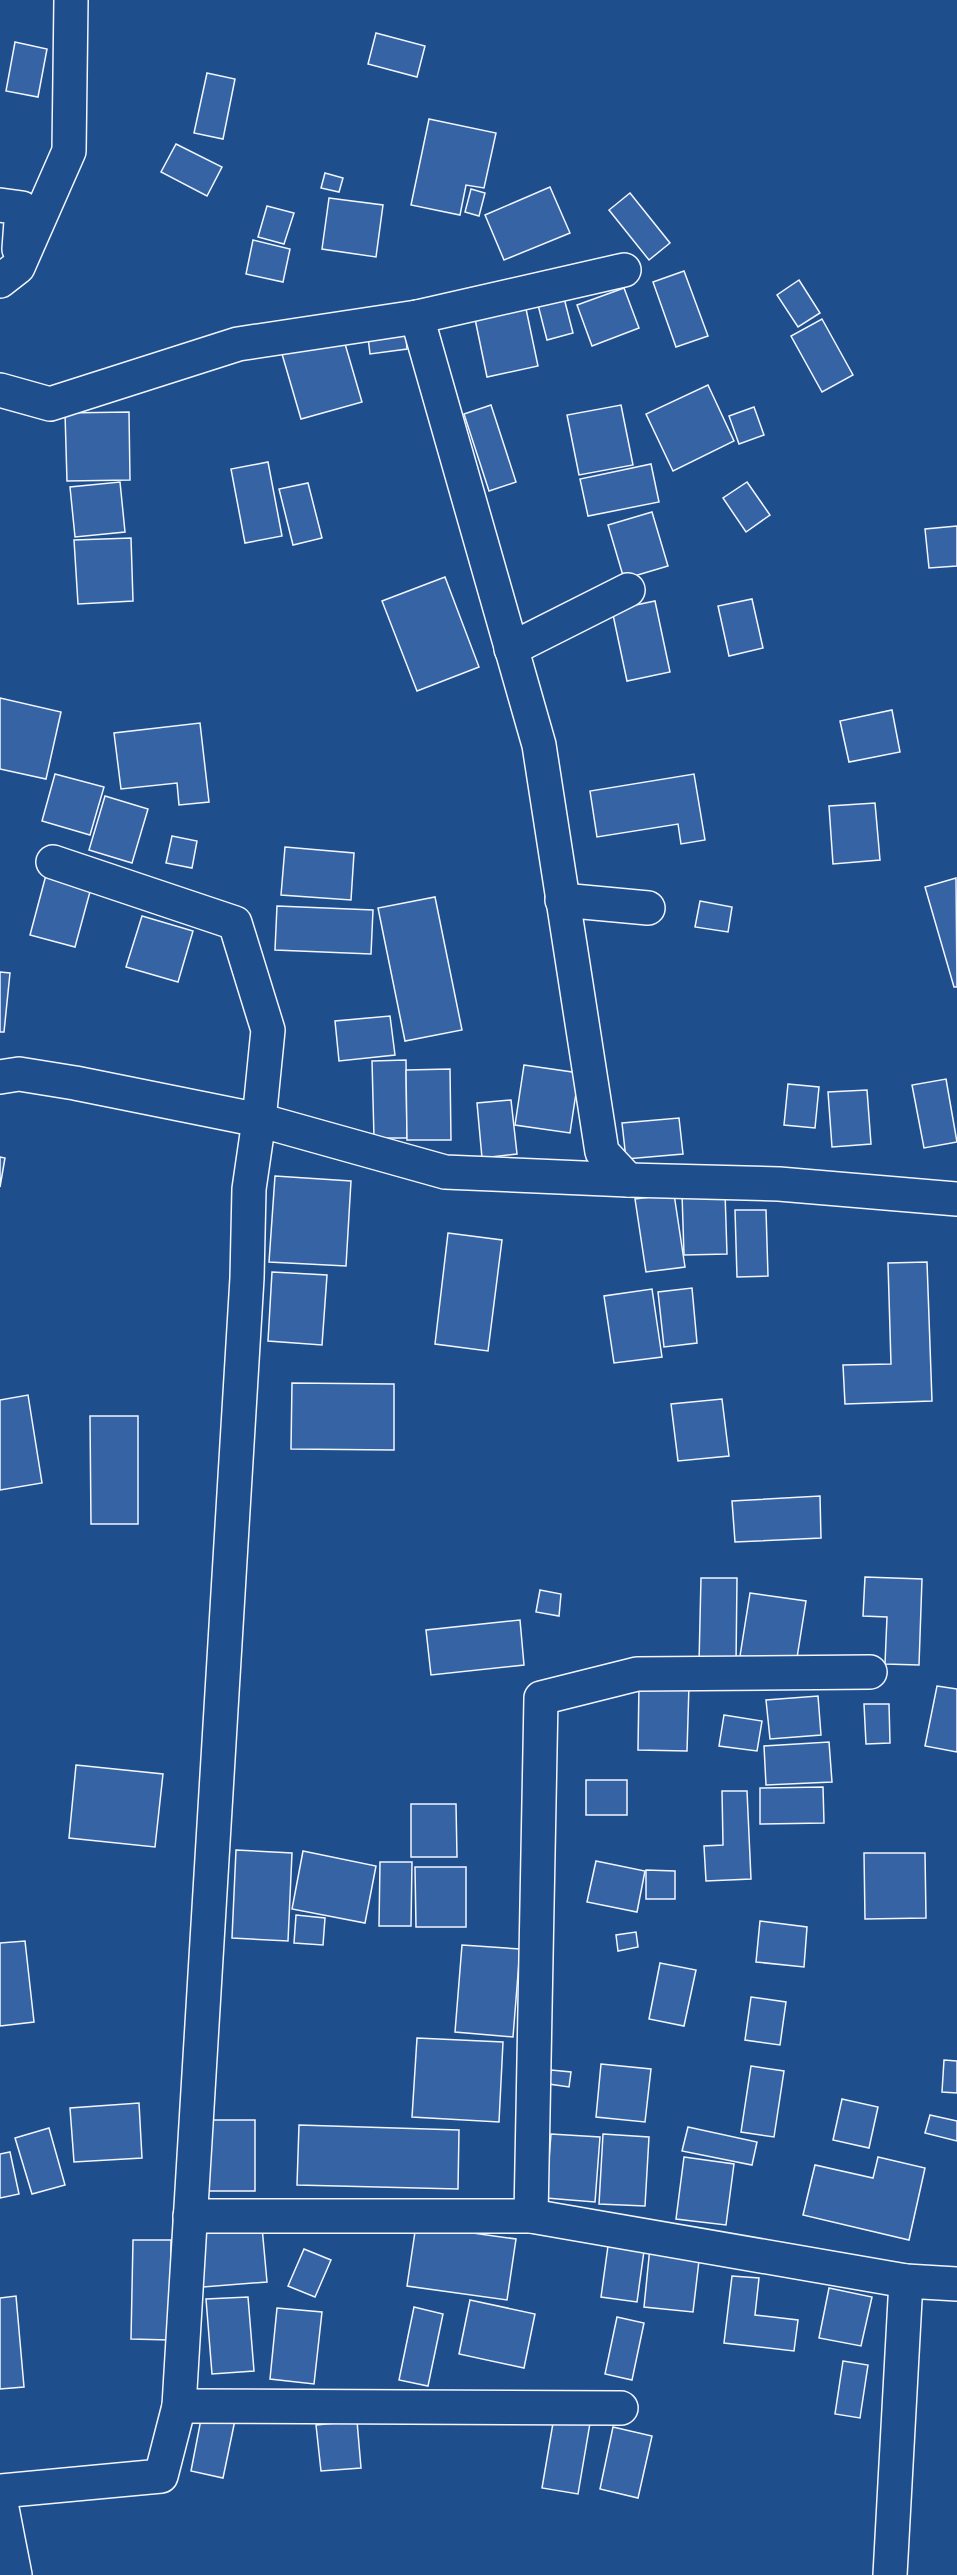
<svg xmlns="http://www.w3.org/2000/svg" width="957" height="2575" viewBox="0 0 957 2575" font-family="'Noto Sans',sans-serif">
  <rect width="100%" height="100%" fill="#1f4e8c"/>
  <g fill="#3563a3" stroke="#f2f6ff" stroke-width="1.5">
    <polygon points="376,33 425,46 417,77 368,64"/>
    <polygon points="15,42 47,49 38,97 6,91"/>
    <polygon points="207,73 235,79 223,139 194,133"/>
    <polygon points="429,119 496,133 484,188 466,185 460,215 411,205"/>
    <polygon points="176,144 222,167 207,196 161,172"/>
    <polygon points="325,173 343,178 339,192 321,188"/>
    <polygon points="550,187 570,233 504,260 485,215"/>
    <polygon points="471,189 485,193 479,216 465,212"/>
    <polygon points="630,193 670,243 649,260 609,210"/>
    <polygon points="329,198 383,205 376,257 322,249"/>
    <polygon points="267,206 294,213 284,244 258,237"/>
    <polygon points="253,240 290,249 283,282 246,274"/>
    <polygon points="684,271 708,336 676,347 653,282"/>
    <polygon points="799,280 820,313 798,327 777,295"/>
    <polygon points="624,288 639,328 592,346 577,305"/>
    <polygon points="564,298 573,333 547,340 538,305"/>
    <polygon points="525,304 538,366 487,377 474,314"/>
    <polygon points="822,319 853,375 822,392 791,336"/>
    <polygon points="405,325 407,349 370,354 367,329"/>
    <polygon points="343,337 362,402 301,419 282,354"/>
    <polygon points="708,385 734,441 673,471 646,414"/>
    <polygon points="491,405 516,482 489,491 464,414"/>
    <polygon points="621,405 633,465 579,475 567,415"/>
    <polygon points="754,407 764,435 739,444 729,416"/>
    <polygon points="129,412 130,480 67,481 65,413"/>
    <polygon points="268,462 282,536 245,543 231,469"/>
    <polygon points="651,464 659,502 588,516 580,479"/>
    <polygon points="120,482 125,532 75,537 70,487"/>
    <polygon points="747,482 770,515 746,532 723,498"/>
    <polygon points="308,483 322,538 293,545 279,489"/>
    <polygon points="652,512 668,566 624,579 608,525"/>
    <polygon points="957,526 957,566 929,568 925,529"/>
    <polygon points="131,538 133,601 78,604 74,540"/>
    <polygon points="445,577 479,667 417,691 382,601"/>
    <polygon points="752,599 763,648 729,656 718,606"/>
    <polygon points="655,601 670,672 627,681 612,610"/>
    <polygon points="0,698 61,712 46,779 0,769"/>
    <polygon points="892,710 900,752 849,762 840,721"/>
    <polygon points="200,723 209,802 179,805 177,783 121,789 114,733"/>
    <polygon points="55,774 104,787 90,835 42,821"/>
    <polygon points="694,774 705,840 681,844 678,824 597,837 590,791"/>
    <polygon points="105,796 148,809 132,863 89,850"/>
    <polygon points="875,803 880,860 833,864 829,806"/>
    <polygon points="172,836 197,841 192,868 166,863"/>
    <polygon points="285,847 354,853 351,900 281,895"/>
    <polygon points="46,875 91,888 75,947 30,935"/>
    <polygon points="956,878 957,987 954,987 925,887"/>
    <polygon points="435,897 462,1030 405,1041 378,908"/>
    <polygon points="700,901 732,907 728,932 695,927"/>
    <polygon points="277,906 373,910 371,954 275,950"/>
    <polygon points="142,916 193,931 178,982 126,967"/>
    <polygon points="0,972 10,973 4,1032 0,1032"/>
    <polygon points="390,1016 395,1055 339,1061 335,1021"/>
    <polygon points="406,1060 407,1138 374,1138 372,1061"/>
    <polygon points="524,1065 579,1073 570,1133 515,1125"/>
    <polygon points="450,1069 451,1140 407,1140 406,1070"/>
    <polygon points="946,1079 957,1142 924,1148 912,1085"/>
    <polygon points="788,1084 819,1087 815,1128 784,1125"/>
    <polygon points="867,1090 871,1144 832,1147 828,1092"/>
    <polygon points="511,1100 517,1154 482,1158 477,1103"/>
    <polygon points="679,1118 683,1154 626,1159 622,1123"/>
    <polygon points="0,1157 5,1158 0,1187"/>
    <polygon points="275,1176 351,1181 346,1266 269,1262"/>
    <polygon points="725,1192 727,1254 684,1255 682,1194"/>
    <polygon points="674,1194 685,1267 646,1272 635,1199"/>
    <polygon points="735,1210 766,1210 768,1276 737,1277"/>
    <polygon points="448,1233 502,1240 488,1351 435,1344"/>
    <polygon points="927,1262 932,1401 845,1404 843,1365 891,1364 888,1263"/>
    <polygon points="272,1272 327,1275 322,1345 268,1341"/>
    <polygon points="692,1288 697,1343 664,1347 658,1292"/>
    <polygon points="652,1289 662,1357 614,1363 604,1296"/>
    <polygon points="292,1383 394,1384 394,1450 291,1449"/>
    <polygon points="28,1395 42,1483 0,1490 0,1400"/>
    <polygon points="722,1399 729,1456 678,1461 671,1404"/>
    <polygon points="90,1416 138,1416 138,1524 91,1524"/>
    <polygon points="820,1496 821,1538 735,1542 732,1501"/>
    <polygon points="865,1577 922,1579 919,1665 885,1664 887,1617 863,1616"/>
    <polygon points="701,1578 737,1578 736,1664 699,1663"/>
    <polygon points="540,1590 561,1594 559,1616 536,1612"/>
    <polygon points="750,1593 806,1601 796,1664 740,1656"/>
    <polygon points="520,1620 524,1665 431,1675 426,1630"/>
    <polygon points="639,1684 689,1685 687,1751 638,1750"/>
    <polygon points="937,1686 957,1689 957,1752 925,1746"/>
    <polygon points="818,1696 821,1735 770,1739 766,1700"/>
    <polygon points="864,1704 889,1704 890,1743 866,1744"/>
    <polygon points="724,1715 762,1721 757,1751 719,1746"/>
    <polygon points="829,1742 832,1782 766,1785 764,1746"/>
    <polygon points="76,1765 163,1774 155,1847 69,1838"/>
    <rect x="586" y="1780" width="41" height="35"/>
    <polygon points="823,1787 824,1823 760,1824 760,1788"/>
    <polygon points="722,1791 747,1791 751,1879 706,1881 704,1846 723,1845"/>
    <polygon points="411,1804 456,1804 457,1857 411,1857"/>
    <polygon points="236,1850 292,1853 288,1941 232,1938"/>
    <polygon points="303,1851 376,1866 365,1923 292,1909"/>
    <polygon points="864,1853 925,1853 926,1918 865,1919"/>
    <polygon points="596,1861 645,1871 637,1912 587,1902"/>
    <polygon points="380,1862 412,1862 411,1926 379,1926"/>
    <polygon points="415,1867 466,1867 466,1927 416,1927"/>
    <polygon points="646,1870 675,1871 675,1899 646,1899"/>
    <polygon points="296,1915 325,1918 323,1945 294,1943"/>
    <polygon points="760,1921 807,1927 804,1967 756,1962"/>
    <polygon points="636,1932 638,1947 618,1951 616,1935"/>
    <polygon points="25,1941 34,2022 0,2026 0,1943"/>
    <polygon points="462,1945 520,1949 513,2037 455,2032"/>
    <polygon points="660,1963 696,1970 684,2026 649,2019"/>
    <polygon points="751,1997 786,2002 780,2045 745,2040"/>
    <polygon points="417,2038 503,2042 499,2122 412,2117"/>
    <polygon points="944,2060 957,2061 957,2093 942,2092"/>
    <polygon points="601,2064 651,2069 645,2122 596,2117"/>
    <polygon points="751,2066 784,2071 774,2137 741,2132"/>
    <polygon points="551,2070 571,2072 569,2087 549,2084"/>
    <polygon points="842,2099 878,2107 869,2148 833,2140"/>
    <polygon points="139,2103 142,2158 74,2162 70,2108"/>
    <polygon points="930,2115 957,2121 957,2141 925,2133"/>
    <polygon points="204,2120 255,2120 255,2191 205,2191"/>
    <polygon points="299,2125 459,2130 458,2189 297,2185"/>
    <polygon points="688,2127 757,2142 752,2165 682,2151"/>
    <polygon points="49,2128 65,2185 32,2194 15,2138"/>
    <polygon points="551,2134 600,2137 595,2202 546,2198"/>
    <polygon points="603,2134 649,2137 645,2206 599,2204"/>
    <polygon points="10,2152 19,2194 0,2198 0,2154"/>
    <polygon points="684,2157 734,2164 726,2225 676,2219"/>
    <polygon points="878,2157 925,2168 909,2240 803,2215 815,2165 873,2178"/>
    <polygon points="416,2225 516,2239 507,2300 407,2286"/>
    <polygon points="262,2227 267,2282 203,2287 198,2232"/>
    <polygon points="133,2240 171,2240 170,2340 131,2339"/>
    <polygon points="608,2246 644,2251 637,2302 601,2297"/>
    <polygon points="650,2247 700,2252 693,2312 644,2307"/>
    <polygon points="304,2249 331,2260 315,2297 288,2286"/>
    <polygon points="732,2276 759,2278 755,2315 798,2320 794,2351 724,2343"/>
    <polygon points="829,2288 872,2297 861,2346 819,2338"/>
    <polygon points="16,2296 24,2387 0,2389 0,2298"/>
    <polygon points="248,2297 254,2371 212,2374 206,2299"/>
    <polygon points="470,2300 535,2314 524,2368 459,2354"/>
    <polygon points="414,2307 443,2314 428,2386 399,2380"/>
    <polygon points="277,2308 322,2312 314,2384 270,2379"/>
    <polygon points="617,2317 644,2323 632,2380 605,2374"/>
    <polygon points="843,2361 868,2365 860,2418 835,2414"/>
    <polygon points="202,2414 235,2420 223,2478 191,2471"/>
    <polygon points="554,2417 590,2423 578,2494 542,2488"/>
    <polygon points="357,2421 361,2468 321,2471 316,2425"/>
    <polygon points="613,2427 652,2436 638,2498 600,2489"/>
  </g>
  <g fill="none" stroke-linecap="round" stroke-linejoin="round">
    <defs>
      <g id="minor">
        <polyline points="0,205 22,208 19,249"/>
        <polyline points="0,281 18,267 69,151 71,0"/>
        <polyline points="417,317 539,745 602,1152 628,1180"/>
        <polyline points="0,390 50,404 238,344 417,317 624,270"/>
        <polyline points="511,649 628,590"/>
        <polyline points="562,900 648,908"/>
        <polyline points="0,1077 19,1074 75,1083 259,1120 268,1030 235,923 53,862"/>
        <polyline points="190,2216 531,2216 906,2281 957,2284"/>
        <polyline points="531,2216 541,1698 637,1674 870,1672"/>
        <polyline points="179,2406 621,2408"/>
        <polyline points="0,2491 161,2476 179,2406 247,1278 249,1189 259,1120 445,1172 628,1180 779,1184 957,1199"/>
        <polyline points="0,2498 15,2575"/>
        <polyline points="890,2575 906,2281"/>
      </g>
    </defs>
    <use href="#minor" stroke="#f2f6ff" stroke-width="36"/>
    <use href="#minor" stroke="#1f4e8c" stroke-width="33"/>
  </g>
</svg>
